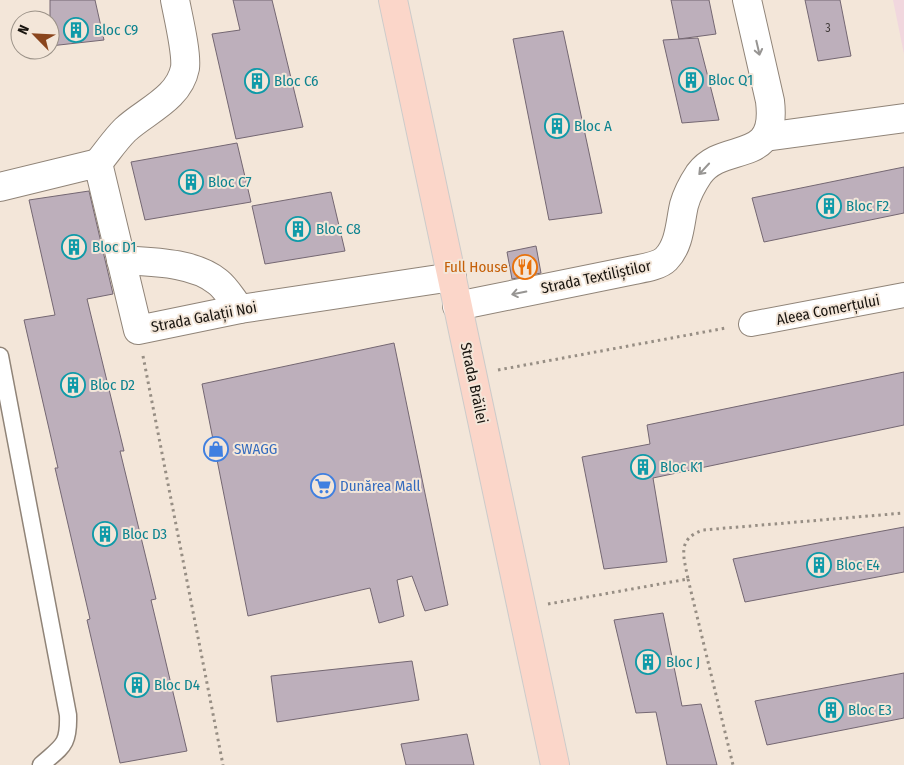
<svg xmlns="http://www.w3.org/2000/svg" width="904" height="765" viewBox="0 0 904 765" font-family="'Fira Sans Condensed',sans-serif">
  <rect width="100%" height="100%" fill="#f3e6d9"/>
  <polygon fill="#f1d7de" points="893,0 904,0 904,54"/>
  <g fill="#bdafbb" stroke="#746772">
    <polygon points="50,0 95,0 104,40 50,46"/>
    <polygon points="233,0 272,0 303,127 236,139 212,34 240,30"/>
    <polygon points="671,0 709,0 716,34 679,39"/>
    <polygon points="805,0 840,0 851,56 818,61"/>
    <polygon points="563,31 602,213 549,220 513,39"/>
    <polygon points="698,38 719,120 682,123 663,40"/>
    <polygon points="237,143 251,202 145,220 131,162"/>
    <polygon points="904,167 904,213 764,242 752,198"/>
    <polygon points="89,191 113,294 87,299 124,451 120,451 156,599 151,600 187,751 120,763 87,620 90,619 55,468 58,468 24,320 55,315 29,200"/>
    <polygon points="331,192 345,251 265,264 252,206"/>
    <polygon points="536,246 541,273 512,279 507,252"/>
    <polygon points="394,343 448,605 425,611 412,576 397,580 404,616 379,623 370,588 248,616 202,384"/>
    <polygon points="904,372 904,425 653,478 667,562 604,569 582,457 650,444 647,425"/>
    <polygon points="904,527 904,572 745,602 733,559"/>
    <polygon points="663,613 682,706 701,704 717,765 667,765 656,712 636,713 614,620"/>
    <polygon points="412,661 419,700 277,722 271,676"/>
    <polygon points="904,673 904,718 767,745 755,701"/>
    <polygon points="467,734 474,765 406,765 401,744"/>
  </g>
  <g fill="none" stroke-linecap="round" stroke-linejoin="round">
    <defs>
      <path id="service" d="M0 356 68 715C69 746 62 746 41 765"/>
      <polyline id="pedestrian" points="751,324 904,295"/>
      <g id="minor">
        <polyline points="765,137 904,118"/>
        <path d="M98 163C107 152 115 140 125 130 145 111 179 99 185 68 187 53 178 16 175 0"/>
        <polyline points="0,187 98,163 138,330 240,309 452,277"/>
        <path d="M121 260C151 262 194 262 218 282 227 289 233 301 240 309"/>
        <path d="M457 306 634 270C644 268 659 266 666 259 680 245 680 222 684 205 687 194 693 183 699 174 724 140 778 167 770 101L747 0"/>
      </g>
      <polyline id="primary" points="393,0 555,765"/>
    </defs>
    <use href="#service" stroke="#908478" stroke-width="19"/>
    <use href="#pedestrian" stroke="#908478" stroke-width="26"/>
    <use href="#minor" stroke="#908478" stroke-width="30"/>
    <use href="#primary" stroke="#cccbca" stroke-width="30"/>
    <g stroke="#978e84" stroke-width="3" stroke-dasharray="2.5 4" stroke-linecap="butt">
      <polyline points="143,356 223,765"/>
      <polyline points="498,370 726,328"/>
      <polyline points="688,579 733,765"/>
      <path d="M548 604 688 579C684 557 676 539 703 530L904 513"/>
    </g>
    <use href="#service" stroke="#fff" stroke-width="16"/>
    <use href="#pedestrian" stroke="#fff" stroke-width="24"/>
    <use href="#minor" stroke="#fff" stroke-width="28"/>
    <use href="#primary" stroke="#fbd6c9" stroke-width="28"/>
  </g>
  <defs><path id="oneway-shaft" d="M-6 0H5M1.5-3L5.5 0L1.5 3" fill="none" stroke-width="1.6" stroke-linecap="round" stroke-linejoin="round" transform="scale(1.25)"/></defs>
  <g stroke="#979593">
    <use href="#oneway-shaft" transform="translate(758 48) rotate(77)"/>
    <use href="#oneway-shaft" transform="translate(704 169) rotate(133)"/>
    <use href="#oneway-shaft" transform="translate(519 293) rotate(169)"/>
  </g>
  <defs>
    <symbol id="building-ring" viewBox="-11 -11 22 22"><circle r="9.5" fill="#f3e6d9" stroke="#0f9aa8" stroke-width="1.5"/><path d="M-4-6H4V6H1V3H-1V6H-4ZM-2.5-4.3h1.7v1.8h-1.7ZM.8-4.3h1.7v1.8H.8ZM-2.5-1h1.7V.8h-1.7ZM.8-1h1.7V.8H.8Z" fill="#0f9aa8"/></symbol>
    <symbol id="restaurant-ring" viewBox="-11 -11 22 22"><circle r="9.5" fill="#f3e6d9" stroke="#e8710a" stroke-width="1.5"/><path d="M-5-6h1v4h1v-4h1v4h1v-4h1v5L-1.5 .5V6h-2V.5L-5-1ZM5-6V6H3V1.5H1.5Q1.5-4 5-6Z" fill="#e8710a"/></symbol>
    <symbol id="shop-ring" viewBox="-11 -11 22 22"><circle r="9.5" fill="#f3e6d9" stroke="#3f7fe0" stroke-width="1.5"/><path d="M-5-2.5h2.3a2.7 3.5 0 0 1 5.4 0H5L5.5 6h-11ZM-1.5-2.5h3a1.5 2.3 0 0 0-3 0Z" fill="#3f7fe0"/></symbol>
    <symbol id="supermarket-ring" viewBox="-11 -11 22 22"><circle r="9.5" fill="#f3e6d9" stroke="#3f7fe0" stroke-width="1.5"/><path d="M-6-5.5h2.5l.6 2H6L4.5 2H-2.5L-4.4-4H-6ZM-1.5 3.2a1.3 1.3 0 1 0 .1 0ZM3 3.2a1.3 1.3 0 1 0 .1 0Z" fill="#3f7fe0"/></symbol>
  </defs>
  <g fill-rule="evenodd">
    <use href="#building-ring" x="62" y="16" width="28" height="28"/>
    <use href="#building-ring" x="677" y="66" width="28" height="28"/>
    <use href="#building-ring" x="243" y="67" width="28" height="28"/>
    <use href="#building-ring" x="543" y="112" width="28" height="28"/>
    <use href="#building-ring" x="177" y="168" width="28" height="28"/>
    <use href="#building-ring" x="815" y="192" width="28" height="28"/>
    <use href="#building-ring" x="284" y="215" width="28" height="28"/>
    <use href="#building-ring" x="60" y="233" width="28" height="28"/>
    <use href="#restaurant-ring" x="511" y="253" width="28" height="28"/>
    <use href="#building-ring" x="59" y="371" width="28" height="28"/>
    <use href="#shop-ring" x="202" y="435" width="28" height="28"/>
    <use href="#building-ring" x="629" y="453" width="28" height="28"/>
    <use href="#supermarket-ring" x="309" y="472" width="28" height="28"/>
    <use href="#building-ring" x="91" y="520" width="28" height="28"/>
    <use href="#building-ring" x="805" y="551" width="28" height="28"/>
    <use href="#building-ring" x="634" y="648" width="28" height="28"/>
    <use href="#building-ring" x="123" y="671" width="28" height="28"/>
    <use href="#building-ring" x="817" y="696" width="28" height="28"/>
  </g>
  <g text-anchor="middle" stroke-width="4" stroke-linejoin="round" paint-order="stroke">
    <g font-size="12" fill="#413b3a">
      <text x="828" y="32">3</text>
    </g>
    <g font-size="15" fill="#0d838f" stroke="#f3e6d9" text-anchor="start">
      <text x="94" y="35">Bloc C9</text>
      <text x="708" y="85">Bloc Q1</text>
      <text x="274" y="86">Bloc C6</text>
      <text x="574" y="131">Bloc A</text>
      <text x="208" y="187">Bloc C7</text>
      <text x="846" y="211">Bloc F2</text>
      <text x="316" y="234">Bloc C8</text>
      <text x="92" y="252">Bloc D1</text>
      <text x="90" y="390">Bloc D2</text>
      <text x="660" y="472">Bloc K1</text>
      <text x="122" y="539">Bloc D3</text>
      <text x="836" y="570">Bloc E4</text>
      <text x="666" y="667">Bloc J</text>
      <text x="154" y="690">Bloc D4</text>
      <text x="848" y="715">Bloc E3</text>
    </g>
    <g font-size="15" fill="#c56008" stroke="#f3e6d9" text-anchor="end">
      <text x="508" y="272">Full House</text>
    </g>
    <g font-size="15" fill="#18140f" stroke="#f3e6d9">
      <text transform="translate(596 277) rotate(-12)" y="5">Strada Textiliștilor</text>
      <text transform="translate(828 310) rotate(-11)" y="5">Aleea Comerțului</text>
      <text transform="translate(204 317) rotate(-11)" y="5">Strada Galații Noi</text>
      <text transform="translate(474 383) rotate(78)" y="5">Strada Brăilei</text>
    </g>
    <g font-size="15" fill="#366cbe" stroke="#f3e6d9" text-anchor="start">
      <text x="234" y="454">SWAGG</text>
      <text x="340" y="491">Dunărea Mall</text>
    </g>
  </g>
  <g transform="translate(35 35) rotate(294)"><circle r="24" fill="#f3e6d9" stroke="#9b9288"/>
  <path d="M0-4L9 19L0 12L-9 19Z" fill="#8a451d"/>
  <text y="-8" font-size="14" font-weight="bold" text-anchor="middle" fill="#18140f">N</text>
  </g>
</svg>
